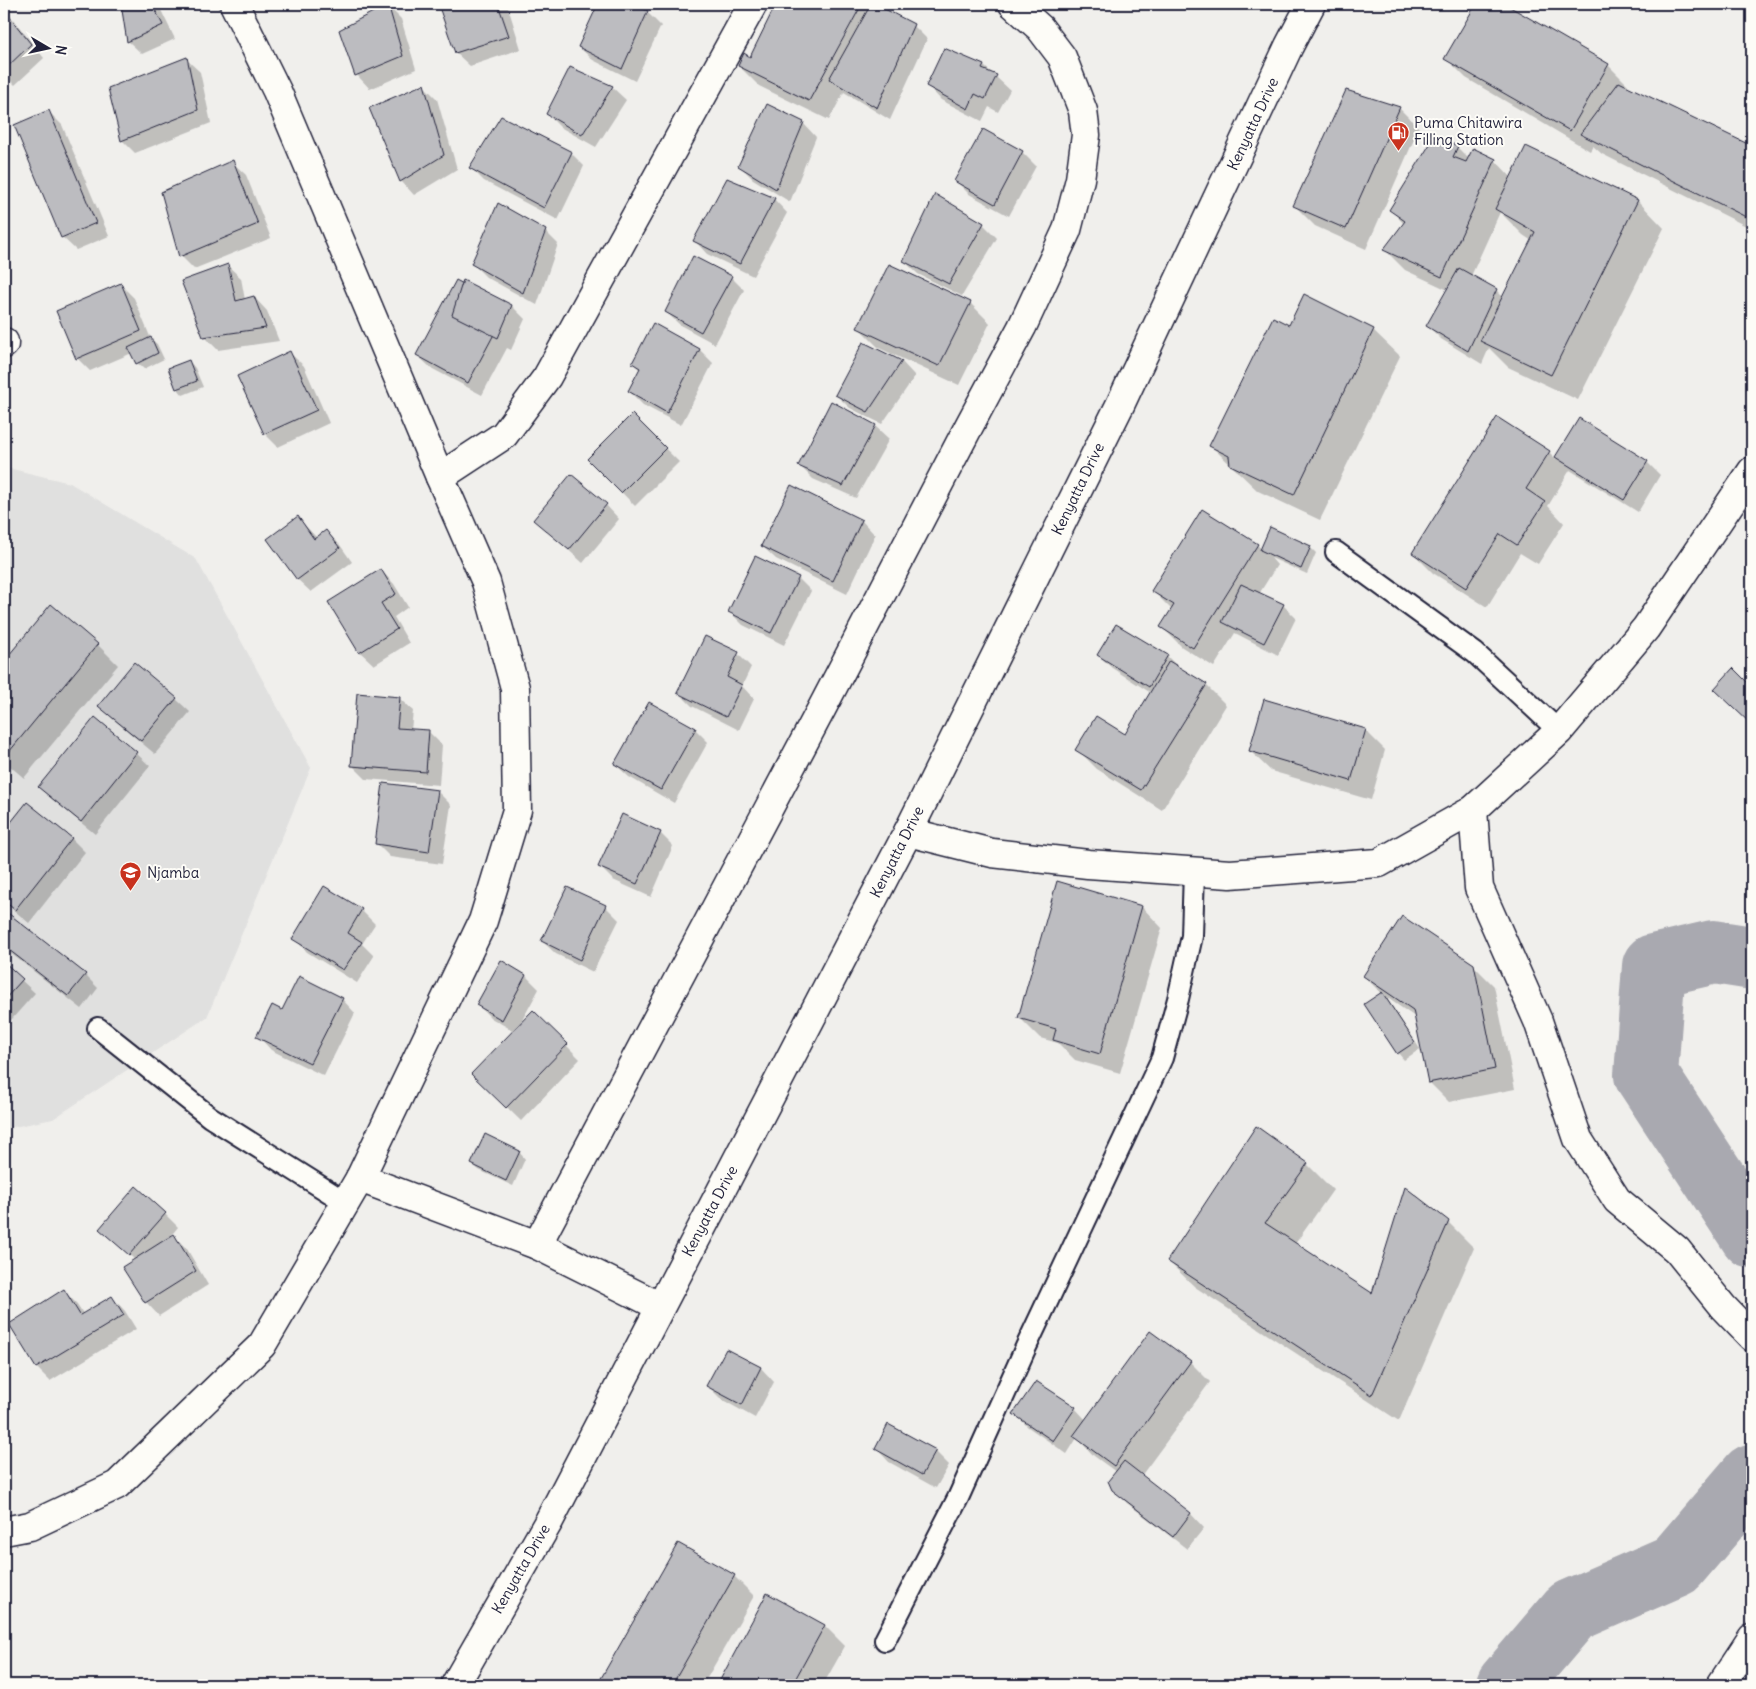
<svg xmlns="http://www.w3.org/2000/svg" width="1756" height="1689" viewBox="0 0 1756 1689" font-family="Delius,sans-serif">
  <rect width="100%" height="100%" fill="#f0efec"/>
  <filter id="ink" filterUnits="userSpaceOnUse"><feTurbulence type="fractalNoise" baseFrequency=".02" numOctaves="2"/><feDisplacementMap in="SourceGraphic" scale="10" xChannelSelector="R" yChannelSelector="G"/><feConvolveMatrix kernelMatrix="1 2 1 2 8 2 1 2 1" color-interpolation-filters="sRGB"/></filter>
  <g filter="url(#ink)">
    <polygon fill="#e0e0df" points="4,467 70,483 196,559 311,768 207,1017 53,1119 4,1129"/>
    <g fill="#0003" fill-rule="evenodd">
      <polygon points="123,4 158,4 175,39 142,54 128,41"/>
      <polygon points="439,4 507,4 521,49 470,66 456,53"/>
      <polygon points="600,4 631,4 647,12 661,26 635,81 593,60 579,47"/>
      <polygon points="666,4 680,4 678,10"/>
      <polygon points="777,4 873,4 913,25 927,39 890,120 844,92 829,120 759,86 739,66 750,59"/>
      <polygon points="1477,4 1502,4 1608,65 1628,85 1627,87 1752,147 1752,229 1602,154 1593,146 1590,151 1466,78 1446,58"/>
      <polygon points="388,6 401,19 416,69 370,89 357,75 341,31"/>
      <polygon points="4,8 44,58 15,85 4,74"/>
      <polygon points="945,50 984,66 1010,90 998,112 989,107 982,121 941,100 928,86"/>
      <polygon points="186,59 200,72 211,123 135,153 122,140"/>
      <polygon points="424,86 437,99 457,169 414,195 401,181"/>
      <polygon points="612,87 626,100 596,147 560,127 547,114"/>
      <polygon points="1399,108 1419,128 1366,249 1315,226 1295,206"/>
      <polygon points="49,112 62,125 109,236 76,250 62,237"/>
      <polygon points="803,123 816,137 790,202 753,179 740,166"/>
      <path d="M1457 147 1469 159 1495 160 1512 178 1527 148 1638 201 1664 228 1578 400 1508 367 1489 348 1482 364 1441 339 1428 326 1448 290 1405 270 1385 250 1404 224 1391 210ZM1500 212 1523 235 1532 241 1504 298 1496 290 1471 276Z"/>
      <polygon points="1022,152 1036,166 1009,216 969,194 956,181"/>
      <polygon points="571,153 584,166 558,220 484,181 471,168"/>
      <polygon points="232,162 246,175 271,238 194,269 181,256"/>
      <polygon points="935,196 983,224 997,238 962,296 918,274 904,261"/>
      <polygon points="774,199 787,213 753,276 707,254 694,240"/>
      <polygon points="545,231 558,244 537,305 486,277 473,264"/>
      <polygon points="227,265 241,278 245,300 254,297 267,311 279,341 218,350 205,337 183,282"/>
      <polygon points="731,277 744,290 715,344 680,325 666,312"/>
      <polygon points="464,282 512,306 525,319 511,350 507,348 482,395 431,368 417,355"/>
      <polygon points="120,284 134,298 151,339 157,344 164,359 144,369 137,363 132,353 90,371 77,358"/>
      <polygon points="970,303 990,323 959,385 879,348 859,328"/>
      <polygon points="653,325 700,350 713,363 681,425 643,405 629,391 640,370 633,363"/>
      <polygon points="1289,327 1373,330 1400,356 1320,520 1258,491 1211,446"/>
      <polygon points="864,343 902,362 915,376 882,424 850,408 836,395"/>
      <polygon points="290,353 304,366 329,423 278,447 265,434 238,377"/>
      <polygon points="189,361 195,368 203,387 183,395 177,388"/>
      <polygon points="832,403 875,426 889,439 856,498 813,479 800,466"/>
      <polygon points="632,416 679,462 635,506 589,459"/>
      <polygon points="1579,420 1647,462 1660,475 1638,512 1570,470 1548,506 1564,523 1538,564 1520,553 1487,607 1433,573 1413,553 1549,452 1556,459"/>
      <polygon points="571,476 606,505 619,519 583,563 535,520"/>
      <polygon points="791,487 862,521 875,535 847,594 776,559 762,546"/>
      <polygon points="298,518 317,538 326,531 340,545 352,562 311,592 297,579"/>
      <polygon points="1257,545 1262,549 1310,547 1316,553 1307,574 1271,558 1277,565 1259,594 1283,605 1296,618 1278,655 1235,633 1214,667 1182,647 1162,627 1172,610 1152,590"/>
      <polygon points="381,570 394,584 408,607 394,617 409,643 374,665 360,652"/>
      <polygon points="798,578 811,591 784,645 743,625 729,611"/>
      <polygon points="51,606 98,645 118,665 24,778 4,761 4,663"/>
      <polygon points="738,654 751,667 742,686 754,699 739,730 692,706 679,693"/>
      <polygon points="1098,655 1167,656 1179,668 1206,685 1226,705 1162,810 1097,769 1077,749 1125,735 1151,693 1112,668"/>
      <polygon points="134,664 176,699 190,712 155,754 113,719 100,706"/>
      <polygon points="399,698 413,711 411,730 428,731 442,745 439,785 366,779 353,766"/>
      <polygon points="695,729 708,742 674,803 629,777 615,764"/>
      <polygon points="1365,730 1385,750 1371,800 1271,771 1250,751"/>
      <polygon points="136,753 150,766 95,834 53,800 39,787"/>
      <polygon points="437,791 451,805 442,864 390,857 377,844"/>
      <polygon points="27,803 72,839 85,852 29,923 4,902 4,833"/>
      <polygon points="660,833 673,846 651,897 613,880 600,867"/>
      <polygon points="1058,883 1142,907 1162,928 1120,1073 1075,1060 1058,1043 1040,1038 1020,1018"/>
      <polygon points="568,888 606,907 619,920 593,972 556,954 542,941"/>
      <polygon points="361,910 375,924 362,944 374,956 357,983 307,952 294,938"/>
      <polygon points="4,911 85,975 98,988 82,1009 4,948"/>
      <polygon points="4,964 35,993 4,1028"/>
      <polygon points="1473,965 1494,986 1515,1089 1449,1102 1429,1082 1415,1017 1386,997 1420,1049 1404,1060 1398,1053 1382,994 1364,976"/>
      <polygon points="526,976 539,989 520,1024 533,1012 580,1059 521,1121 473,1074 514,1031 491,1018 478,1005"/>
      <polygon points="342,999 355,1013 324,1076 271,1050 258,1036 282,1012"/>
      <polygon points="519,1152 525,1159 513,1186 479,1170 472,1164"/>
      <polygon points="1307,1164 1333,1190 1295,1244 1373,1295 1448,1222 1474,1248 1399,1421 1195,1287 1168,1261"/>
      <polygon points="165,1214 178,1227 169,1238 174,1236 187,1249 208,1285 159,1316 146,1302 124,1267 135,1260 100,1228"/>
      <polygon points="64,1291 77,1304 84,1315 112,1297 125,1311 136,1329 50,1381 37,1368 10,1324"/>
      <polygon points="726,1350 761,1368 774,1382 755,1418 721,1399 708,1386"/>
      <polygon points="1190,1362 1210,1382 1141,1476 1191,1514 1204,1528 1187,1549 1127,1503 1113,1489 1116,1472 1094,1456 1077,1438 1067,1454 1028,1427 1015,1414 1075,1408 1086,1420"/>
      <polygon points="889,1426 935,1451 949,1465 936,1488 889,1462 876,1448"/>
      <polygon points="734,1576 754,1596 703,1685 607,1685 602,1680"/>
      <polygon points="825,1626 845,1646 823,1685 727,1685 722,1680"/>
    </g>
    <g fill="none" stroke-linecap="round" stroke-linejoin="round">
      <g stroke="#a9a9b0" stroke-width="64">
        <polyline points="1752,958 1714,952 1654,966 1646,1075 1752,1236"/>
        <polyline points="1508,1685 1571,1611 1676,1565 1752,1476"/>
      </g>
    </g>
    <g fill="#bcbcc0" stroke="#22223b">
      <polygon points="121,4 152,4 163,25 127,42"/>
      <polygon points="388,4 403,56 355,76 339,30"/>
      <polygon points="438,4 498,4 509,36 455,53"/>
      <polygon points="598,4 634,4 648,11 622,69 578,47"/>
      <polygon points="776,4 862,4 809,101 738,66 744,53 750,57"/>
      <polygon points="871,4 875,4 914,24 877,108 829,79"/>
      <polygon points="1476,4 1505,4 1609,64 1570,131 1444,59"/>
      <polygon points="4,10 31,44 4,70"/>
      <polygon points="944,48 984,65 982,69 997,75 985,99 975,94 968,109 926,86"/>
      <polygon points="187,57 198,110 121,141 108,88"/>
      <polygon points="570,67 613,86 582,135 546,114"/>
      <polygon points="1619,82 1752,146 1752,160 1750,169 1752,169 1752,217 1750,219 1580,134"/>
      <polygon points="424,84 444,155 400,182 369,108"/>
      <polygon points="1346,90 1400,107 1346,229 1293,206"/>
      <polygon points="767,104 804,122 776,189 738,166"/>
      <polygon points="49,110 96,223 61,238 14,125"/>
      <polygon points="501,116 572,152 544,208 469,168"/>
      <polygon points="983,129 1023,151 995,204 954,181"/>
      <polygon points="1435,136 1458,146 1453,157 1466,162 1473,148 1496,159 1442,277 1383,250 1405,221 1389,210"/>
      <polygon points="1526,146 1638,200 1551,375 1480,341 1535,232 1495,209"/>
      <polygon points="233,160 258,224 179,257 161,192"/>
      <polygon points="727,178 775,198 740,264 693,241"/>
      <polygon points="935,194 984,223 949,284 903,261"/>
      <polygon points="498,203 546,230 523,293 471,264"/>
      <polygon points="693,256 732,276 701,332 665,312"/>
      <polygon points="228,264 236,301 254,296 266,328 203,337 181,281"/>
      <polygon points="889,264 971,302 939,366 857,328"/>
      <polygon points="1459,268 1497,289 1468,351 1426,326"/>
      <polygon points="456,280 508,308 468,383 416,355"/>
      <polygon points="463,280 512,305 498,338 452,315"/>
      <polygon points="121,283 141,331 76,359 56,311"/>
      <polygon points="1304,294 1374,329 1294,495 1230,465 1229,456 1209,446 1273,317 1289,325"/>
      <polygon points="653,323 700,349 667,413 628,391 640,368 632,363"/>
      <polygon points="151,337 158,353 136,364 128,348"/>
      <polygon points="863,342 902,361 868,412 835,395"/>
      <polygon points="290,351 317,410 264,434 237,376"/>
      <polygon points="189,360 197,381 176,389 168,368"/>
      <polygon points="831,401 876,425 843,486 798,466"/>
      <polygon points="632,414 666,448 621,493 587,459"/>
      <polygon points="1497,417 1550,451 1526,489 1545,502 1517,545 1500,534 1466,588 1412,553"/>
      <polygon points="1579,418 1648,461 1624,500 1555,457"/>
      <polygon points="571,474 607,504 569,550 533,520"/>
      <polygon points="791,485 862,520 833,581 761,546"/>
      <polygon points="1202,509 1258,544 1193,648 1160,627 1174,605 1151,591"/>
      <polygon points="298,516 314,539 326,530 340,548 297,580 267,539"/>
      <polygon points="1270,527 1311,546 1301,569 1260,550"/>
      <polygon points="755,556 799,577 771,633 728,612"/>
      <polygon points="381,569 396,594 381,603 397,629 359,653 328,602"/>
      <polygon points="1241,584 1284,604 1264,643 1222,622"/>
      <polygon points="51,604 98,644 4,758 4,661"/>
      <polygon points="1116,624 1168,655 1149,687 1097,655"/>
      <polygon points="705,636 739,652 727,677 742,685 726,717 677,693"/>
      <polygon points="1169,661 1207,684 1141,790 1075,750 1096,716 1125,734"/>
      <polygon points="134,662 177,698 141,741 98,706"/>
      <polygon points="1733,668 1752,687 1752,725 1714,689"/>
      <polygon points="357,693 400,697 397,728 429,730 426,772 351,766"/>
      <polygon points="1264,699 1366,729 1351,781 1249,751"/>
      <polygon points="649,702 696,728 661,790 614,764"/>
      <polygon points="95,717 137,752 81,822 38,787"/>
      <polygon points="383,783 438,790 429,852 375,844"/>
      <polygon points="27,802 72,838 15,910 4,901 4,831"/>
      <polygon points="622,814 661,832 637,884 598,867"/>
      <polygon points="1057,881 1142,906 1100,1054 1053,1040 1056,1029 1018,1018"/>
      <polygon points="324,886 362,909 348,933 362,942 343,970 292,939"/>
      <polygon points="567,887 606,905 580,960 541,941"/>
      <polygon points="4,910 86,974 68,996 4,946"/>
      <polygon points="1402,916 1474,964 1495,1069 1428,1083 1413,1010 1363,976"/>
      <polygon points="501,960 526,975 502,1020 476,1005"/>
      <polygon points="4,962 23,979 4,1000"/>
      <polygon points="299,976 343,998 310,1063 256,1037 272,1005 282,1010"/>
      <polygon points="1382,992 1415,1042 1397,1054 1364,1004"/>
      <polygon points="533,1010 568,1044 506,1108 471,1074"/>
      <polygon points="1256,1126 1308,1163 1265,1223 1372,1293 1405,1187 1449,1221 1372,1395 1167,1261"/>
      <polygon points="485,1134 520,1151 506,1181 471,1164"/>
      <polygon points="136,1186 166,1213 129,1255 99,1229"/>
      <polygon points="174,1234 196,1271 145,1303 122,1267"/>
      <polygon points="64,1289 80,1315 112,1296 124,1315 36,1368 9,1324"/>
      <polygon points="1150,1331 1191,1361 1114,1466 1073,1436"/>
      <polygon points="726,1349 761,1367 742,1405 706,1386"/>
      <polygon points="1036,1381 1076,1407 1053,1441 1013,1414"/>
      <polygon points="888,1424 936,1450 922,1475 875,1449"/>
      <polygon points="1124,1461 1191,1513 1173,1537 1112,1490 1108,1481"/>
      <polygon points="678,1543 735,1575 672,1685 609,1685 600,1680"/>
      <polygon points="767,1593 825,1625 792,1685 730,1685 720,1680"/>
    </g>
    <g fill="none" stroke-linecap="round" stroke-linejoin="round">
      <defs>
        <g id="service">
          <polyline points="1336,552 1475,653 1559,731"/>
          <polyline points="98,1028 210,1117 345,1202"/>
          <polyline points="885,1640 958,1498 1026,1347 1162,1058 1178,999 1192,936 1194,871"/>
        </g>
        <g id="minor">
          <polyline points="4,342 4,344"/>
          <polyline points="440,477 504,435 547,377 753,4"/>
          <polyline points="1473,810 1479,888 1538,1021 1578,1139 1617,1200 1677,1250 1723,1307 1752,1337"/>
          <polyline points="908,832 992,853 1088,864 1230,874 1379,863 1473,810 1559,731 1646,628 1752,471"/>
          <polyline points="360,1178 537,1245 659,1306"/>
          <polyline points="537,1245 822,708 969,426 1022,327 1067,230 1080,179 1086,135 1083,111 1062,57 1040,28 1013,4"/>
          <polyline points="4,1531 30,1526 117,1485 262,1345 360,1178 483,921 517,810 515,688 486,582 440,477 277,91 234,4"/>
          <polyline points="1721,1685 1752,1638"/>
        </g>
        <polyline id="secondary" points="455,1685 549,1521 908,832 1120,405 1289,46 1311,4"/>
      </defs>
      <use href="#service" stroke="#22223b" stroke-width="24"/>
      <use href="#minor" stroke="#22223b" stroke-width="31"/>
      <use href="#secondary" stroke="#22223b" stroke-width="31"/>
      <use href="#service" stroke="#fdfcf7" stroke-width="20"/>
      <use href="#minor" stroke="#fdfcf7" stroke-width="28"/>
      <use href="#secondary" stroke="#fdfcf7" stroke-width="28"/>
    </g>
  </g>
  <defs>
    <symbol id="fuel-pin" viewBox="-11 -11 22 30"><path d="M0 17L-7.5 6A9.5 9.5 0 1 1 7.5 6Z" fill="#c8321e" stroke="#fdfcf7"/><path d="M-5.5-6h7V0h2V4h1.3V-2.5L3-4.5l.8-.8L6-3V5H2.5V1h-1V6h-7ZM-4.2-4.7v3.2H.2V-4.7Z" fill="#fff"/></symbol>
    <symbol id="school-pin" viewBox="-11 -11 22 30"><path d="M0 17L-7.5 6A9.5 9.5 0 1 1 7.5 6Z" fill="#c8321e" stroke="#fdfcf7"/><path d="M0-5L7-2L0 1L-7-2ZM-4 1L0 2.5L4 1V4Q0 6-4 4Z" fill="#fff"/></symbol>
  </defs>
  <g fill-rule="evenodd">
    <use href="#fuel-pin" x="1386" y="120" width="25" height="34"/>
    <use href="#school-pin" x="118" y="860" width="25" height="34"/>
  </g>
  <g text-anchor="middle" stroke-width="4" stroke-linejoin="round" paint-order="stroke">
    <g font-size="15" fill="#22223b" stroke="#fdfcf7" text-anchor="start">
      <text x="1414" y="128">Puma Chitawira<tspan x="1414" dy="17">Filling Station</tspan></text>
      <text x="147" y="878">Njamba</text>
    </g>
    <g font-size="15" fill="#22223b" stroke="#fdfcf7">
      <text transform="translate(1253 124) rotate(-65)" y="5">Kenyatta Drive</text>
      <text transform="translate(1078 489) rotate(-64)" y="5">Kenyatta Drive</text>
      <text transform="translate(897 852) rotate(-63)" y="5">Kenyatta Drive</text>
      <text transform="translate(710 1211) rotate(-62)" y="5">Kenyatta Drive</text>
      <text transform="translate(521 1569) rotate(-60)" y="5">Kenyatta Drive</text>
    </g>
  </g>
  <rect width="1756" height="1689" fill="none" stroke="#fdfcf7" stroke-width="20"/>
  <rect x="10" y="10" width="1736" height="1669" fill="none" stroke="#22223b" stroke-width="2" filter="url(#ink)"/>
  <g transform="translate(48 48) rotate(99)" stroke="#fdfcf7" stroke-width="4" paint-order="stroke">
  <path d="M0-4L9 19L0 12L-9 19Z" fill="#22223b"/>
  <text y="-8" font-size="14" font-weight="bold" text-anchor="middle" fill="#22223b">N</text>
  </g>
</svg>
